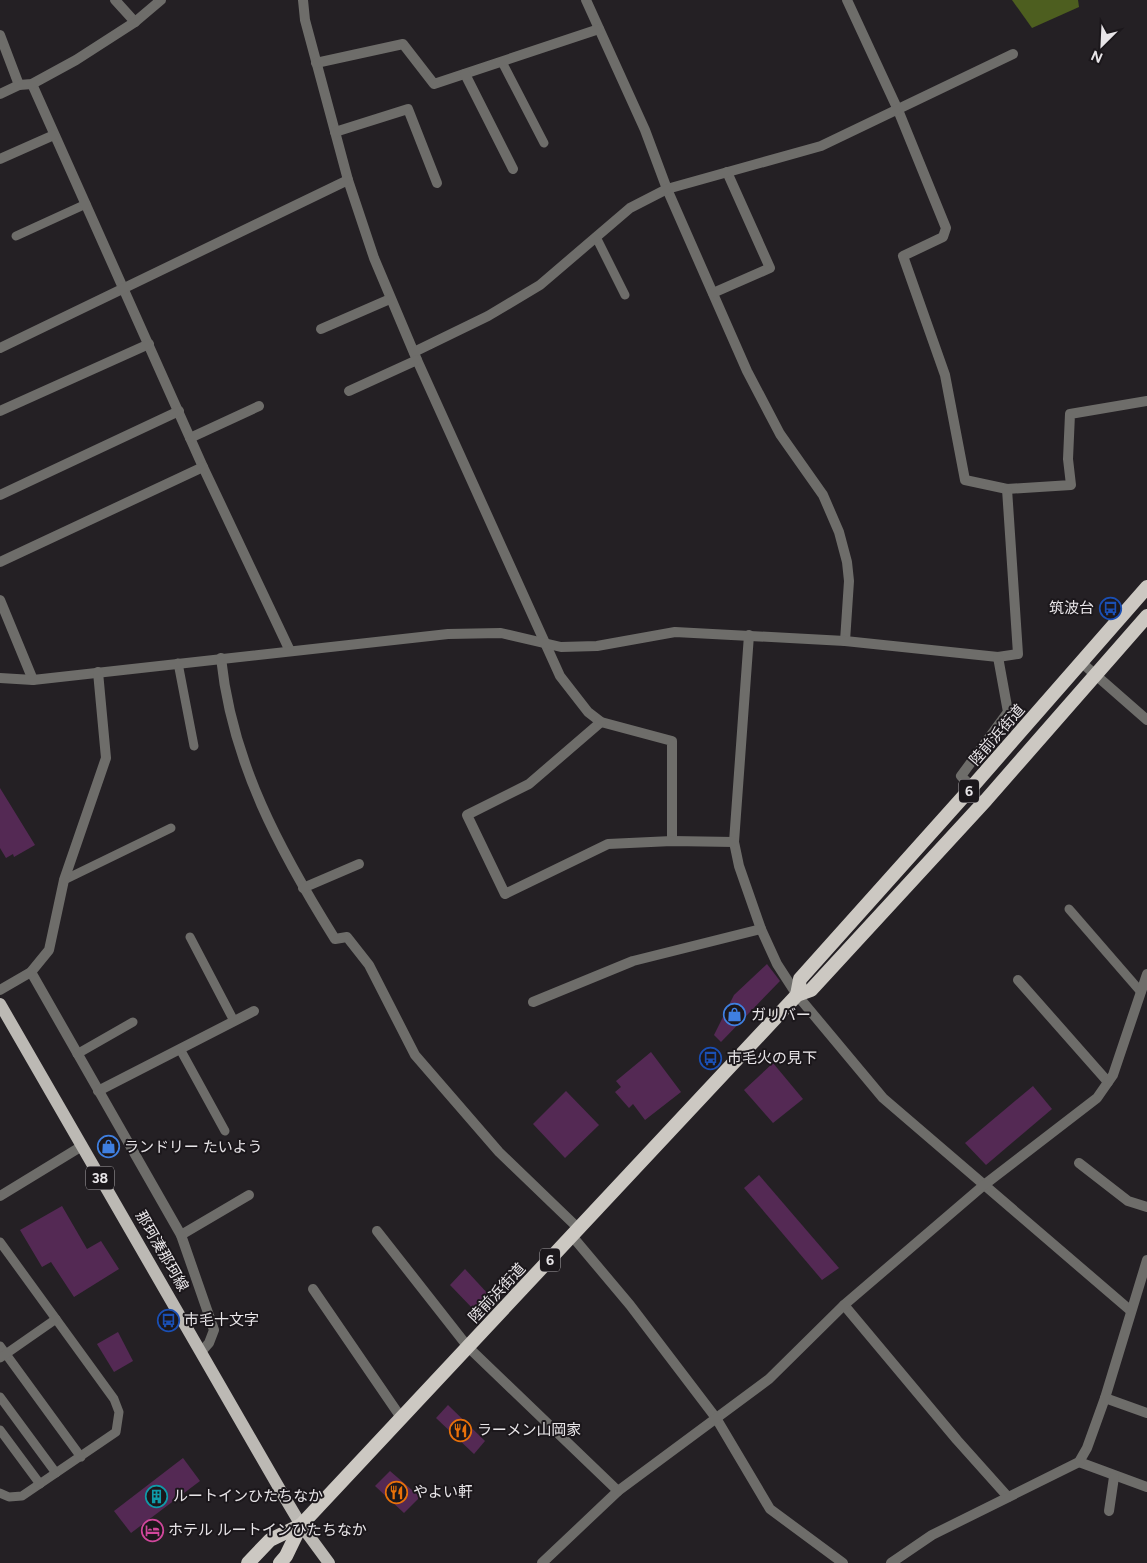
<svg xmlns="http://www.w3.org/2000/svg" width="1147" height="1563" viewBox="0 0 1147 1563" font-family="Figtree,'Noto Sans JP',sans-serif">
  <rect width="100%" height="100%" fill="#242024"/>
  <polygon fill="#4d5e1f" points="1012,0 1078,0 1079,7 1032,28"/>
  <g fill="#542954">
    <polygon points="0,788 35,845 14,857 13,854 6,858 0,848"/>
    <polygon points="767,964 780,981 721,1042 714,1035 734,995"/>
    <polygon points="651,1052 681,1092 645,1120 633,1104 629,1108 615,1092 621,1087 616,1081"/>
    <polygon points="773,1063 803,1099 773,1123 744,1090"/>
    <polygon points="1033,1086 1052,1109 986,1165 965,1143"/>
    <polygon points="566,1091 599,1125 565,1158 533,1124"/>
    <polygon points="759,1175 839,1268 822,1280 744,1188"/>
    <polygon points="62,1206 87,1249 101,1241 119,1269 74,1297 51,1262 42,1267 20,1230"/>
    <polygon points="465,1269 489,1295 475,1311 450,1285"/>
    <polygon points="118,1332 133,1361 114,1372 97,1344"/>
    <polygon points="448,1405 485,1441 474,1454 436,1418"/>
    <polygon points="183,1458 200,1481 131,1533 114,1511"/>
    <polygon points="390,1471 420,1497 404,1513 375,1486"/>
  </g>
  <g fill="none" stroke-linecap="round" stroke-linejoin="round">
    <g stroke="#6e6d6a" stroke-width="9">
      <polyline points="502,62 544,143"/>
      <polyline points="16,236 86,204"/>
      <polyline points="596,237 625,295"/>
      <polyline points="178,663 194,746"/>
      <polyline points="64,880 171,828"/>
      <polyline points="1069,909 1141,992"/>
      <polyline points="190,937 234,1021"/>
      <polyline points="180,1049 225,1131"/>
      <polyline points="77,1054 133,1022"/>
      <polyline points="0,1242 114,1399 119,1412 116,1432 22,1496 9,1497 0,1493"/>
      <polyline points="0,1346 81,1457"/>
      <polyline points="0,1358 56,1319"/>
      <polyline points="0,1397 56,1473"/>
      <polyline points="0,1430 40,1484"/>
    </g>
    <g stroke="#6e6d6a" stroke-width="10">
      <polyline points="115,0 135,22"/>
      <polyline points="303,0 305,20 348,180 374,258 417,360 560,676 588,712 601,722 672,741 672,841"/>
      <polyline points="586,0 645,130 667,189 747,371 780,434 823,495 839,532 847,562 849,581 845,641"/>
      <polyline points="847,0 898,110 946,228 943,237 903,256 945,375 965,480 1007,489 1071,485 1068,459 1070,414 1147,401"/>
      <polyline points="0,35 19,85"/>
      <polyline points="316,63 403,44 434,84 599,29"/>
      <polyline points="465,74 513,169"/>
      <polyline points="32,84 203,467 290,651"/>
      <polyline points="0,94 19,85 32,84 76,60 135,22 161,0"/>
      <polyline points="335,132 408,109 437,183"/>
      <polyline points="0,159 54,135"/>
      <polyline points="713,293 770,268 727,172"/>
      <polyline points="321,329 390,299"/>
      <polyline points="0,348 348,180"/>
      <polyline points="414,352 488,316 540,285 630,208 667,189 821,146 1013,54"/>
      <polyline points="349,391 417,360"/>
      <polyline points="0,411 149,344"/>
      <polyline points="190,438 259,406"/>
      <polyline points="0,495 179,411"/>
      <polyline points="0,562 203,467"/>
      <polyline points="0,600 33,680"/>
      <polyline points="749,635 734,842 739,866 761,929 777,964 797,995 883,1098 1131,1311"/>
      <path d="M221 658C232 763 280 851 335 939L347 937 369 965 415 1055 499 1152 579 1229"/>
      <polyline points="1082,663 1147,720"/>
      <polyline points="0,678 33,680 448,634 501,633 561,647 597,646 675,632 845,641 998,657 1018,654 1007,489"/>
      <polyline points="601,722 529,784 467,815 505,894 608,844 672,841 734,842"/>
      <polyline points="972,787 961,776 1008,712 998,657"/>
      <polyline points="303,888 359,864"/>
      <polyline points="31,972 181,1235 214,1330 209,1343 201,1352"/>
      <polyline points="1018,980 1108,1082"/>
      <polyline points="0,990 31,972 49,950 64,880 106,758 98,672"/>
      <polyline points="533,1002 633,961 761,929"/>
      <polyline points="98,1091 254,1011"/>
      <polyline points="1079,1163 1128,1201 1147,1207"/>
      <polyline points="0,1196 82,1146"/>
      <polyline points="377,1231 468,1347 618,1491"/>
      <polyline points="181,1235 249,1195"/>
      <polyline points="572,1236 630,1305 716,1418 770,1509 843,1563"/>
      <polyline points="313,1289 402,1419"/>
      <polyline points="844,1305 957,1440 1008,1497"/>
      <polyline points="1105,1398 1147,1413"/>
      <polyline points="1079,1462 1147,1487"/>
      <polyline points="1109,1511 1114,1477"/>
      <polyline points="542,1563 618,1491 769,1379 844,1305 984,1185 1097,1098 1113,1075 1147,974"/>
      <polyline points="891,1563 932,1535 1079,1462 1087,1448 1105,1398 1147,1260"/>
    </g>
    <polyline stroke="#bcb9b4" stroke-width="12" points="0,1004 282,1493 301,1525 329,1563"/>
    <g stroke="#ccc8c2" stroke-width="14">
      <polyline points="797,995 800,979 972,787 1147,587"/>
      <polyline points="248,1563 270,1540 301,1525"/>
      <polyline points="280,1563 286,1556 301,1525 797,995 811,990 986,800 1147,616"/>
    </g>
  </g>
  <defs>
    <symbol id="bus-ring" viewBox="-11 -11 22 22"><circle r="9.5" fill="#1b171b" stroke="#1a4fb4" stroke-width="1.5"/><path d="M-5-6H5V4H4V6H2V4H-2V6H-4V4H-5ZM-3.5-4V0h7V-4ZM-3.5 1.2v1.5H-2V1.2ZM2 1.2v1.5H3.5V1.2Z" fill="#1a4fb4"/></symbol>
    <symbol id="shop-ring" viewBox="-11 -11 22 22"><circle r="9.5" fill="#1b171b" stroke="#3f7fe0" stroke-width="1.5"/><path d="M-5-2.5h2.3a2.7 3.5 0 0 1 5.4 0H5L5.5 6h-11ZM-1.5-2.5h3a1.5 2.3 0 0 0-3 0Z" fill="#3f7fe0"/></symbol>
    <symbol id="restaurant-ring" viewBox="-11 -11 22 22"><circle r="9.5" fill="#1b171b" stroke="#e8710a" stroke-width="1.5"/><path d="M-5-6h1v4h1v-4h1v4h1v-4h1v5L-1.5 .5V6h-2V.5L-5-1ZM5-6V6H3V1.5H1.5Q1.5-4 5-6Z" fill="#e8710a"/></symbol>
    <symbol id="building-ring" viewBox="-11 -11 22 22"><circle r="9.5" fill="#1b171b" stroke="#0f9aa8" stroke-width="1.5"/><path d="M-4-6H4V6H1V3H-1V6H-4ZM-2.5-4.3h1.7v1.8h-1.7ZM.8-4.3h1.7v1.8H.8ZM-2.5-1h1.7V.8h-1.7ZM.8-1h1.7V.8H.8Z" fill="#0f9aa8"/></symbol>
    <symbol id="hotel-ring" viewBox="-11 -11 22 22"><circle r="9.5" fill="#1b171b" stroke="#d1479c" stroke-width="1.5"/><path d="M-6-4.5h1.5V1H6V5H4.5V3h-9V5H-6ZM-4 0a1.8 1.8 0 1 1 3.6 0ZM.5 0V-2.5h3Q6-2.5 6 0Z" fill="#d1479c"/></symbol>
  </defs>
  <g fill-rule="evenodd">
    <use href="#bus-ring" x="1098" y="596" width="25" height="25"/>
    <use href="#shop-ring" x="722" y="1002" width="25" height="25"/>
    <use href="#bus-ring" x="698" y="1046" width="25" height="25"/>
    <use href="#shop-ring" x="96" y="1134" width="25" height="25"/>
    <use href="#bus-ring" x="156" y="1308" width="25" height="25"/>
    <use href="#restaurant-ring" x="448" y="1418" width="25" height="25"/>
    <use href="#restaurant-ring" x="384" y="1480" width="25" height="25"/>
    <use href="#building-ring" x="144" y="1484" width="25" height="25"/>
    <use href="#hotel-ring" x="140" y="1518" width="25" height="25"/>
  </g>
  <g text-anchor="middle" stroke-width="4" stroke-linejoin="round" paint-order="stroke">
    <g fill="#1b171b" stroke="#aaa7aa" stroke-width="1">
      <rect x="959" y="779.5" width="20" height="23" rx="4"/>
      <rect x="86" y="1166.5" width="28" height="23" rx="4"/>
      <rect x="540" y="1248.5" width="20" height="23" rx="4"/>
    </g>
    <g font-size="14" font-weight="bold" fill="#e8e5e8">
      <text x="969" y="796">6</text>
      <text x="100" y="1183">38</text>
      <text x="550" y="1265">6</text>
    </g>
    <g font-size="15" fill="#e8e5e8" stroke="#1b171b" text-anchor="start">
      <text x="1094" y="613" text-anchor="end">筑波台</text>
      <text x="751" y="1020">ガリバー</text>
      <text x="727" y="1063">市毛火の見下</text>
      <text x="124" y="1152">ランドリー たいよう</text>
      <text x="184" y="1325">市毛十文字</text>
      <text x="477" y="1435">ラーメン山岡家</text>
      <text x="413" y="1497">やよい軒</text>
      <text x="173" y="1501">ルートインひたちなか</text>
      <text x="168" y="1535">ホテル ルートインひたちなか</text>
    </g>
    <g font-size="15" fill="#e8e5e8" stroke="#1b171b">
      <text transform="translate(997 735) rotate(-49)" y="5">陸前浜街道</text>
      <text transform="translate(162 1251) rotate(60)" y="5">那珂湊那珂線</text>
      <text transform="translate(497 1293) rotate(-47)" y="5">陸前浜街道</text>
    </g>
  </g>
  <g transform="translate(1102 45) rotate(204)" stroke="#1b171b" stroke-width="4" paint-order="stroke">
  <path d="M0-4L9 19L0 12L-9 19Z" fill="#e8e5e8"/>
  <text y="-8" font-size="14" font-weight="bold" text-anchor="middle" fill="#e8e5e8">N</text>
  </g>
</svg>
